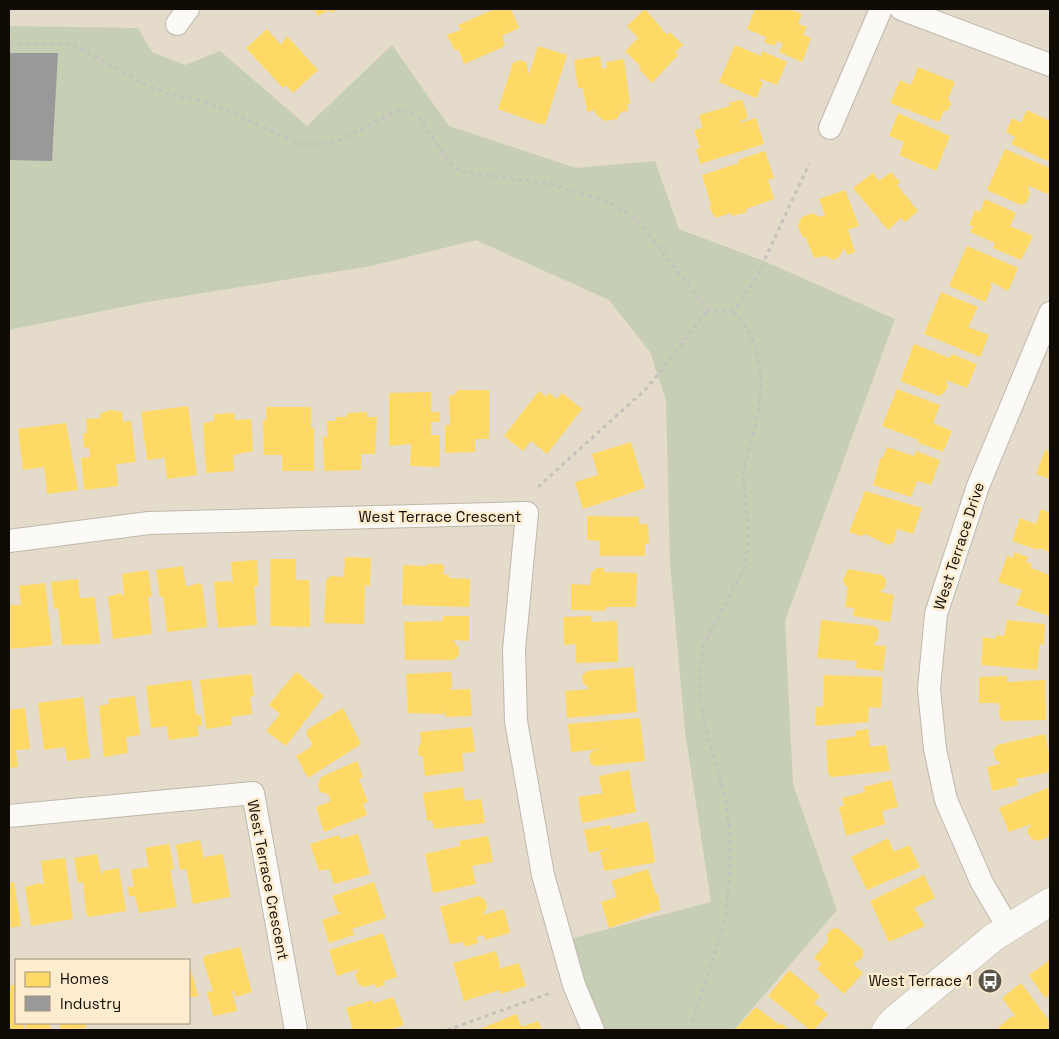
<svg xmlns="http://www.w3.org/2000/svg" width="1059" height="1039" viewBox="0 0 1059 1039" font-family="'Space Grotesk',sans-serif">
  <rect width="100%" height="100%" fill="#e4dbca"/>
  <polygon fill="#c6cfb3" points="9,26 138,28 152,52 185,65 220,51 307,126 392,45 449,126 576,168 655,161 679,229 764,261 895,319 785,621 793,784 837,910 734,1030 594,1030 562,941 711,902 685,731 670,563 666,400 650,352 609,300 476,240 371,266 147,302 9,330"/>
  <g fill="#ffd966">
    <polygon points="314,9 338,9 331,13 329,10 318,16"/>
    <polygon points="495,9 511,9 519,28 502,36 505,45 501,48 464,64 458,49 455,51 447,35 461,30 458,25"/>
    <polygon points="645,9 667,35 670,32 683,45 675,52 678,55 652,83 639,69 641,67 625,51 638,38 627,26"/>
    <polygon points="755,9 789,9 802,14 798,24 807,27 803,35 811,38 802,62 779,52 783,44 777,41 775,46 764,42 766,37 747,29"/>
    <polygon points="267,29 281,45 287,36 318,70 293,93 286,85 283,88 246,48"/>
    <polygon points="735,45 761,56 762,51 787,62 777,85 761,79 760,81 763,83 756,98 719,82"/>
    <polygon points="538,46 567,55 545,124 540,124 498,109 513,63 520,60 526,62 529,74"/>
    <polygon points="600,56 602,69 607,68 606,62 624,59 630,104 627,104 628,111 621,112 617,119 605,121 596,115 595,110 587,112 583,88 578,88 574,60"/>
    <polygon points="918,67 955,82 948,99 951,104 948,110 943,112 939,122 890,103 900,80 911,85"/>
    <polygon points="739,100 743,101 748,118 740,121 740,123 756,118 764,144 700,164 696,149 700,148 694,130 702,128 699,115 730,106 729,103"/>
    <polygon points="1027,110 1050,121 1050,162 1011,144 1015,137 1006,132 1012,118 1021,123"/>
    <polygon points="898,113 950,136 936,171 899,155 904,142 889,136"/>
    <polygon points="1005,149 1050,168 1050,195 1029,186 1028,189 1030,193 1026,203 1021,205 987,190"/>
    <polygon points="765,151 774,178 768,180 774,199 746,209 747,212 732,216 731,213 715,218 709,206 711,205 702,175 739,163 738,160"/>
    <polygon points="891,172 900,182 897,185 918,211 905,222 901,218 888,230 853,188 873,173 879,181"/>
    <polygon points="845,190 859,226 848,230 855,252 847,255 844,248 839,257 833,260 825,256 814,258 806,238 802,236 798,226 802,217 812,213 820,217 825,215 819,199"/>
    <polygon points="985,199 1016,213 1010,226 1033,236 1021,260 993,248 995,243 970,232 973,226 969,225 975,210 980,212"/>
    <polygon points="967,246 1018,268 1008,291 991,282 990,285 992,286 985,302 949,286"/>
    <polygon points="941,292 978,307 968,327 989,335 980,357 924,334"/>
    <polygon points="914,344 950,358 952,354 977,364 967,388 946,380 948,386 944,393 939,396 900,381"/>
    <polygon points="897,389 940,405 933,423 952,431 943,452 917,442 919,440 882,426"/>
    <polygon points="458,390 489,390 489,439 475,439 475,452 445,453 445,425 450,425 449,396 454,395"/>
    <polygon points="539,391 546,397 549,393 557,399 562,393 582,409 547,454 531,441 523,451 504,436"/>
    <polygon points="431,392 431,412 440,412 440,422 431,422 431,435 440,435 440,467 410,466 411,444 389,446 389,393"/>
    <polygon points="188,406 197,475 167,479 164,455 163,458 147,460 141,412"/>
    <polygon points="266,407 311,407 311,428 314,428 314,471 282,471 282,455 264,455 263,420 266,420"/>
    <polygon points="110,410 122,412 123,422 131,421 136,462 116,464 118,486 84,490 81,458 90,457 89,447 84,448 83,433 87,433 86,419 100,418 100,414"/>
    <polygon points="367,412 367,417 377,417 375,454 361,454 361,470 324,471 323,437 327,437 327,421 336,421 336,417 347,417 347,413"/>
    <polygon points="234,413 235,420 251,419 253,451 233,455 234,471 206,473 203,423 214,421 214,414"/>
    <polygon points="66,423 78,490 47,494 44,467 23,470 18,429"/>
    <polygon points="631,442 645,488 583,509 575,482 598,475 592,454"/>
    <polygon points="887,447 914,456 916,451 940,460 931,485 917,481 911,497 873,485 880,459 883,457"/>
    <polygon points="1045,450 1050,452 1050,479 1036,474"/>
    <polygon points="865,491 922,508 913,534 897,529 894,542 888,545 865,534 861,536 849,532"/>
    <polygon points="1041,509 1050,513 1050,552 1039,548 1038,550 1012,541 1020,518 1036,524"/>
    <polygon points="587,516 639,517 639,524 648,524 649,544 645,544 645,556 600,556 600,541 587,540"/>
    <polygon points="1014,552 1028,557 1026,562 1032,564 1031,568 1050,575 1050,616 1016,605 1022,590 998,582 1007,556 1013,558"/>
    <polygon points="345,557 371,558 370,586 365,585 364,624 324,623 326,580 331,576 344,577"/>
    <polygon points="270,559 296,559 296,580 309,580 310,627 270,626"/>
    <polygon points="257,560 258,586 254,586 257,625 218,628 214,582 231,581 233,584 231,562"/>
    <polygon points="427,564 441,564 444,566 443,574 449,575 449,578 470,579 469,607 402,605 403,565 427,566"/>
    <polygon points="183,566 186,587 199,583 202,585 207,627 167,632 163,596 160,597 156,570"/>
    <polygon points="597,568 604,568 604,572 637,573 636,607 606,607 605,611 571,610 571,584 590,585 591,573"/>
    <polygon points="848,569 882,575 886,580 885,587 880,592 894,595 890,622 853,616 854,608 845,607 848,586 845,586 843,580"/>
    <polygon points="148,570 152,597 148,597 152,634 113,639 108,597 120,593 124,597 122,574"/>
    <polygon points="78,579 80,598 95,597 100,644 62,645 58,608 54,609 51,582"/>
    <polygon points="45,583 52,645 9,649 9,605 21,605 19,586"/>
    <polygon points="443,616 469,616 469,641 453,640 459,648 459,655 454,660 405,660 404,622 443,621"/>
    <polygon points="591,616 592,622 617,621 618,662 576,663 576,644 564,645 563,617"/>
    <polygon points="821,620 875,626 879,631 878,639 873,645 886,646 883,671 856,668 857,661 817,658"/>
    <polygon points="1007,620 1045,624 1044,645 1040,644 1037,670 981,665 983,637 996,639 996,635 1004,636"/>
    <polygon points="633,667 637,712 567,718 565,691 590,689 583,683 582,676 587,671"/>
    <polygon points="451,672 452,688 448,690 470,689 472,716 445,717 445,711 443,714 408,713 406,674"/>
    <polygon points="295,673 298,673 324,696 286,746 266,731 280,714 269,705"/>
    <polygon points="251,674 254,696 250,697 252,714 231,717 232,725 206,729 200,680"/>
    <polygon points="824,675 882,677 881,708 869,707 868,722 815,726 816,707 823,707"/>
    <polygon points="1007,676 1007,682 1045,680 1046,720 1002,721 999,716 999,709 1002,706 999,706 999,703 979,703 979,677"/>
    <polygon points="191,680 196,715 201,715 202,726 197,726 199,736 169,740 167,726 151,728 146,686"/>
    <polygon points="135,696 140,735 126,737 128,753 104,757 99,706 109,704 108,699"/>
    <polygon points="83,697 90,758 67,761 65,747 44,750 38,703"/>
    <polygon points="25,708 30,749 16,750 18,767 9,768 9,710"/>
    <polygon points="343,708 361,744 308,778 296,756 311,747 312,743 306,734 308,729"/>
    <polygon points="640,718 645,761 595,766 590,763 589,755 593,751 601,749 571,752 568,724"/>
    <polygon points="472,727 475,752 462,753 464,771 425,776 423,757 418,755 418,748 421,743 420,732"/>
    <polygon points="868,729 870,747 886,745 890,771 831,777 828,773 826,740 856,736 856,731"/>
    <polygon points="1045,734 1050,756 1050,772 1016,779 1018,785 992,791 987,767 1001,764 995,758 993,751 997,745"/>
    <polygon points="357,761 363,777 359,779 368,802 363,804 367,815 324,832 316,807 331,801 328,794 320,792 318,785 321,777"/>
    <polygon points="629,770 636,812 582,823 578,797 604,793 602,792 599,776"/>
    <polygon points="891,780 898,807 882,811 885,824 846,836 839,807 844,806 842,798 865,792 864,787"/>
    <polygon points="463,787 465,801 481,799 485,823 434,829 432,820 427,821 423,793"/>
    <polygon points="1050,787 1050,836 1039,841 1031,839 1027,831 1031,824 1009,832 999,808"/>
    <polygon points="648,821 655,861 653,863 604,871 600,852 611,848 589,853 584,830 610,825 611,829"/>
    <polygon points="358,834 370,874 334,884 329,869 319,871 310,844 339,835 340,839"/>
    <polygon points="488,836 493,862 472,866 476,884 433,893 425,854 460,846 459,841"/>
    <polygon points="888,838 894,852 909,845 920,867 867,890 851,857"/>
    <polygon points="200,840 204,860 205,857 223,854 230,897 193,904 186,869 180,870 176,845"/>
    <polygon points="169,844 174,869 170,870 177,907 139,913 135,896 129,896 128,887 134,887 131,870 147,867 149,870 145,848"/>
    <polygon points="97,854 101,874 103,874 103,871 119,868 126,911 89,917 86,913 83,882 78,883 74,858"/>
    <polygon points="65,858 73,919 31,926 25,887 39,883 44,885 41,861"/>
    <polygon points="648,869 656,895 658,894 660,910 609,928 601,902 617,897 611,881"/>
    <polygon points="924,875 935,898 914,908 925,926 889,942 870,901"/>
    <polygon points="14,882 21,926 9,928 9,883"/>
    <polygon points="374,882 386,918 352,929 354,935 329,943 322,920 342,913 338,912 332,896"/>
    <polygon points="479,896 485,900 487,907 483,915 504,909 510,933 485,940 484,935 476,937 478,943 465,947 464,942 450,944 440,907"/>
    <polygon points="838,928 863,950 863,957 853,964 863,973 844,994 817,969 821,964 814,958 828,941 827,934 832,929"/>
    <polygon points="383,933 397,977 384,981 385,985 376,988 375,984 364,987 358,984 355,975 359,969 337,976 329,950"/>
    <polygon points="240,947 252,992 236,997 234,991 232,991 237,1011 213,1016 207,992 213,991 203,960 204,956"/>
    <polygon points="496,951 500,966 498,969 519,963 526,986 500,994 500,990 464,1001 453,963"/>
    <polygon points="1050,960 1050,994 1045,998 1029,975"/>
    <polygon points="189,962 198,996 189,998"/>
    <polygon points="789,970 820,996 814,1003 828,1014 814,1030 810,1030 768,996"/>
    <polygon points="1021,983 1050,1022 1050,1030 1000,1030 998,1028 1012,1016 1016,1017 1002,998"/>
    <polygon points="16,984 16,1023 23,1023 25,1030 9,1030 9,986"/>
    <polygon points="393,997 404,1025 389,1030 353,1030 346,1008 372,1000 373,1004"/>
    <polygon points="756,1007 780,1025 781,1023 790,1030 735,1030"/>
    <polygon points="516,1014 522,1027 538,1021 542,1030 478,1030"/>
    <polygon points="25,1023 49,1023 51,1030 27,1030"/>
    <polygon points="59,1023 85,1023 86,1028 61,1030"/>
  </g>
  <polygon fill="#999" points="9,53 58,53 52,161 9,160"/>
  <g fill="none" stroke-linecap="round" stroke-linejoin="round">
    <defs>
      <g id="minor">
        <polyline points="901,9 1050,65"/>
        <polyline points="177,24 188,9"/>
        <polyline points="830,128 881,9"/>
        <polyline points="9,541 149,523 527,513 514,650 516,721 543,875 574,985 593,1030"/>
        <polyline points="9,816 253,793 296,1030"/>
        <polyline points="1008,927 982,883 946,800 935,749 929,689 936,614 978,486 1050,313"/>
      </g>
      <polyline id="tertiary" points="886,1030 893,1021 994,937 1050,902"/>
    </defs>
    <use href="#minor" stroke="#beb8ab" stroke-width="24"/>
    <use href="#tertiary" stroke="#beb8ab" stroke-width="29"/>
    <g stroke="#c5c2bd" stroke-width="3" stroke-dasharray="4 4" stroke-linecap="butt">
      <polyline points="9,43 74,45 142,83 167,93 213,104 300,144 322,144 340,140 398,110 412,113 421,120 451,165 463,172 546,183 608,202 629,214 645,230 708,310 734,311 756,278 809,164"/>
      <polyline points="538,487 647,388 708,310"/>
      <polyline points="447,1030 553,992"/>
      <polyline points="690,1030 725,920 730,868 730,831 724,792 704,723 699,686 703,646 744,569 749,541 743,473 759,410 761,376 756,348 749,332 734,311"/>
    </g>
    <use href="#minor" stroke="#fbfaf7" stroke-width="22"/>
    <use href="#tertiary" stroke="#fbfaf7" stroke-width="28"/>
  </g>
  <defs>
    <symbol id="bus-disc" viewBox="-11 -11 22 22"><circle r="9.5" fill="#5b5449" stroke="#fdeccd"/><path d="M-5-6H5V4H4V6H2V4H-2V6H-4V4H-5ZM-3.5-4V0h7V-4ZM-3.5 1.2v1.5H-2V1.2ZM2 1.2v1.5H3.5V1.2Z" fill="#fff"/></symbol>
  </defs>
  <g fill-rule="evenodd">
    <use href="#bus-disc" x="976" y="967" width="28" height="28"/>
  </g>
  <g text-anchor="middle" stroke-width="5" stroke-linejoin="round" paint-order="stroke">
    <g font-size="15" fill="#110c03" stroke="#fdeccd">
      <text x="440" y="522">West Terrace Crescent</text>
      <text transform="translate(959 546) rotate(-72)" y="5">West Terrace Drive</text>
      <text transform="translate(268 880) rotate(79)" y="5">West Terrace Crescent</text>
    </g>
    <g font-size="15" fill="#110c03" stroke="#fdeccd" text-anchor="end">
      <text x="972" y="986">West Terrace 1</text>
    </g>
  </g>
  <rect width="1059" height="1039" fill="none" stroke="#110c03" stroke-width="20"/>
  <rect x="15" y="959" width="175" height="65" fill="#fdeccd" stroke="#9f927c"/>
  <rect x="25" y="972" width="25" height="15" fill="#ffd966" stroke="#9f927c"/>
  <text x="60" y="984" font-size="15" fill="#110c03">Homes</text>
  <rect x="25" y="996" width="25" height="15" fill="#999999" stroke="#9f927c"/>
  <text x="60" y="1009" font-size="15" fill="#110c03">Industry</text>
</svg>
